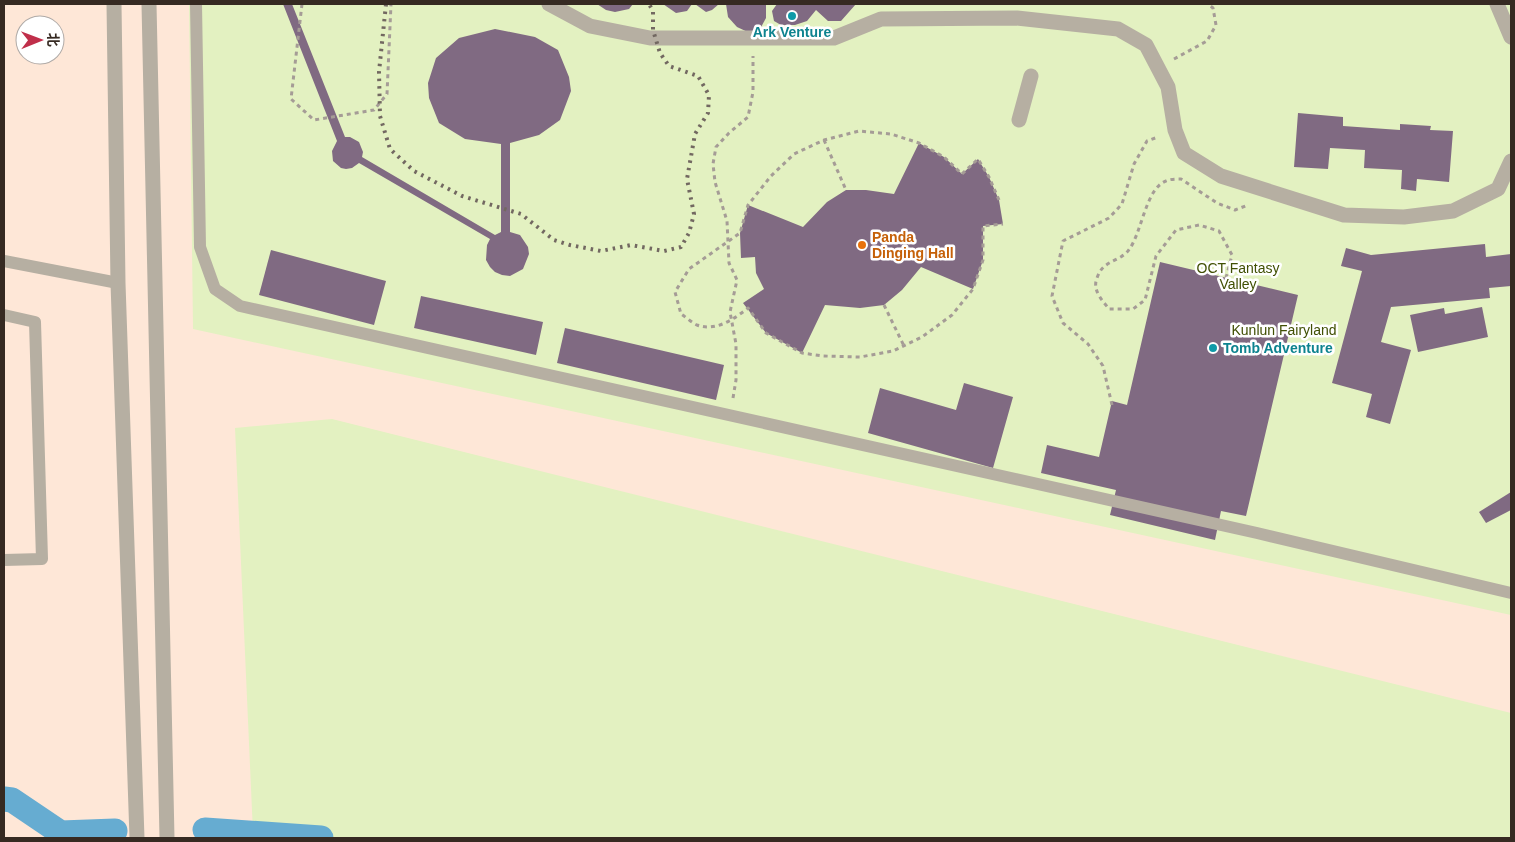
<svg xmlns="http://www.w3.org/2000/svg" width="1515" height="842" viewBox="0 0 1515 842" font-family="Helvetica,'Noto Sans SC',sans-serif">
  <rect width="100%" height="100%" fill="#fcf6f2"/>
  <path fill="#fee7d7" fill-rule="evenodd" d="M4 4H1511V838H4ZM25 25H55V55H25Z"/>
  <g fill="#e3f1c1">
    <polygon points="189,4 1511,4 1511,615 193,329"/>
    <polygon points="332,419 1511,713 1511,838 347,838 253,833 235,428"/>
  </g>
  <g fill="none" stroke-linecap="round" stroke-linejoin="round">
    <g stroke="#66acd1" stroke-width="25">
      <polyline points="4,799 12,800 61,833 115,831"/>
      <polyline points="205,830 321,838"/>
    </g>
  </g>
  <g fill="#806a82">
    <polygon points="283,4 292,4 345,137 350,137 359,142 363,152 362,157 495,235 501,232 501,144 465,139 439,123 429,98 428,83 436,58 459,38 495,29 535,37 558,50 569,77 571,91 560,120 539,135 510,143 510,232 520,235 528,247 529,254 523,269 510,276 502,275 495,272 490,267 486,260 487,245 490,239 359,163 352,168 346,169 341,168 333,161 332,151 337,141"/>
    <polygon points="597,4 633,4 629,9 615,12 606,10"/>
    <polygon points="663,4 692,4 687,11 676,13"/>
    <polygon points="695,4 719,4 712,10 706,12"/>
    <polygon points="726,4 766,4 766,18 760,29 752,34 737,27 728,17"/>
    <polygon points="777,4 856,4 841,21 828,21 816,10 807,21 795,25 781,25 774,21 772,11"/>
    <polygon points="1298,113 1343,117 1343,126 1400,130 1400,124 1431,126 1430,130 1453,131 1449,182 1417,179 1416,191 1401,189 1402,170 1364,168 1365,150 1330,148 1328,169 1294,167"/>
    <polygon points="919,143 944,157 962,174 978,159 989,177 999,200 1003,224 983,226 983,260 973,289 921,267 902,290 884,305 860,308 825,305 802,353 766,333 743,303 764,289 756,273 755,257 741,258 740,233 748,205 803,227 827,202 846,190 866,190 894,194"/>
    <polygon points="1485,244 1486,257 1511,254 1511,286 1489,288 1490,298 1391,307 1381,342 1411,350 1390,424 1366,417 1372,394 1332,383 1362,271 1341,266 1346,248 1371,255"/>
    <polygon points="271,250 386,281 374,325 259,295"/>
    <polygon points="1160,262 1298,295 1246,516 1221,511 1215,540 1110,515 1116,490 1041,473 1047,445 1099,457 1112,401 1127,405"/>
    <polygon points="421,296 543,322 536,355 414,328"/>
    <polygon points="1482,307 1488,337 1418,352 1410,315 1444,308 1445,314"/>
    <polygon points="565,328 724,365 716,400 557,363"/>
    <polygon points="964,383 1013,397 993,468 868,433 880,388 956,410"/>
    <polygon points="1511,492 1511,510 1486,523 1479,512"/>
  </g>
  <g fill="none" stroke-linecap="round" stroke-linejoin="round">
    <g stroke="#a59c96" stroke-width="3" stroke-dasharray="4 4" stroke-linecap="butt">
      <polyline points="302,4 291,99 314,120 374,110 387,94 391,4"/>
      <polyline points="1174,59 1207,41 1216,25 1213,8 1208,4"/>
      <polyline points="824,140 846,190"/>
      <path d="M999 200 989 177 978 159 962 174 944 157 919 143 891 134 859 131 824 140 794 154 771 176 748 205 740 233 689 269 675 292 681 314C686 317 692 323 697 325 716 332 734 319 748 308L766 333 802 353 823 356 860 357 893 351 922 337 952 315 973 289 983 260V226L1003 224"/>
      <path d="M1226 278 1232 255 1219 231 1199 225 1176 230 1156 256 1145 300 1133 309H1109C1102 300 1092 290 1097 278 1103 260 1117 263 1128 251 1142 234 1145 189 1166 181 1170 179 1176 179 1181 179L1217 203 1235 210 1248 205"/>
      <polyline points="884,305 904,346"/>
      <polyline points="733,398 736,380 736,344 730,312 737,280 729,263 727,221 715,182 713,164 716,147 729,133 748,117 753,92 753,56"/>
      <polyline points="1112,405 1103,366 1088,344 1063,323 1052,296 1063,241 1109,218 1122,204 1134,164 1147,141 1158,137"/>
    </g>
    <g stroke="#b6afa2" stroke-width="12">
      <polyline points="196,4 200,247 215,289 240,306 1257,533 1511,593"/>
      <polyline points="4,261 118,283"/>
      <polyline points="4,315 35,322 42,559 4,560"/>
    </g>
    <g stroke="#b6afa2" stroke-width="15">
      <polyline points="549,4 590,26 650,38 834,38 881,19 1017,18 1118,29 1146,45 1168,87 1175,130 1184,153 1221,176 1344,215 1404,217 1453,211 1498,189 1511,161"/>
      <polyline points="1497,4 1511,37"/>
      <polyline points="1019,120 1031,76"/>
    </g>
    <g stroke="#b6afa2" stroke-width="15">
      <polyline points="114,4 118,283 137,838"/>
      <polyline points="149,4 167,838"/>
    </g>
    <polyline stroke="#726861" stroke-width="4" stroke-dasharray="2.5 5" stroke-linecap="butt" points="386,4 379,72 380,116 390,149 414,171 462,196 521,214 554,240 570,245 601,251 631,245 664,251 681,247 689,233 694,214 687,179 695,134 708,113 709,95 698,76 669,66 660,53 653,30 653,11 649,4"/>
  </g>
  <g fill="#0f9aa8" stroke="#fff" stroke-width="2">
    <circle cx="792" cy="16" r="5"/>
    <circle cx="1213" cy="348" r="5"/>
  </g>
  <circle fill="#e8710a" stroke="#fff" stroke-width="2" cx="862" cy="245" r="5"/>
  <g text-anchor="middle" stroke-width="5" stroke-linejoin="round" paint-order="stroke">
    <g font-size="14" font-weight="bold" fill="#0d838f" stroke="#fff">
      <text x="792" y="37">Ark Venture</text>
      <text x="1223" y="353" text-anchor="start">Tomb Adventure</text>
    </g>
    <g font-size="14" font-weight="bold" fill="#c56008" stroke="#fff" text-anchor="start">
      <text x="872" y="242">Panda<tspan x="872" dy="16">Dinging Hall</tspan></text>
    </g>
    <g font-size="14" fill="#415004" stroke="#fff">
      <text x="1238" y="273">OCT Fantasy<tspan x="1238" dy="16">Valley</tspan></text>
      <text x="1284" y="335">Kunlun Fairyland</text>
    </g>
  </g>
  <rect width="1515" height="842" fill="none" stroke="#362a22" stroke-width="10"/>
  <g transform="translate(40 40) rotate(89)"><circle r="24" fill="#ffffff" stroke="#afaaa7"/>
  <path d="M0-4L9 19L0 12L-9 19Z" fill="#c02f4a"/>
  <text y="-8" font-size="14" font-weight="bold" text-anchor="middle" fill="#362a22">北</text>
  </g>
</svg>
